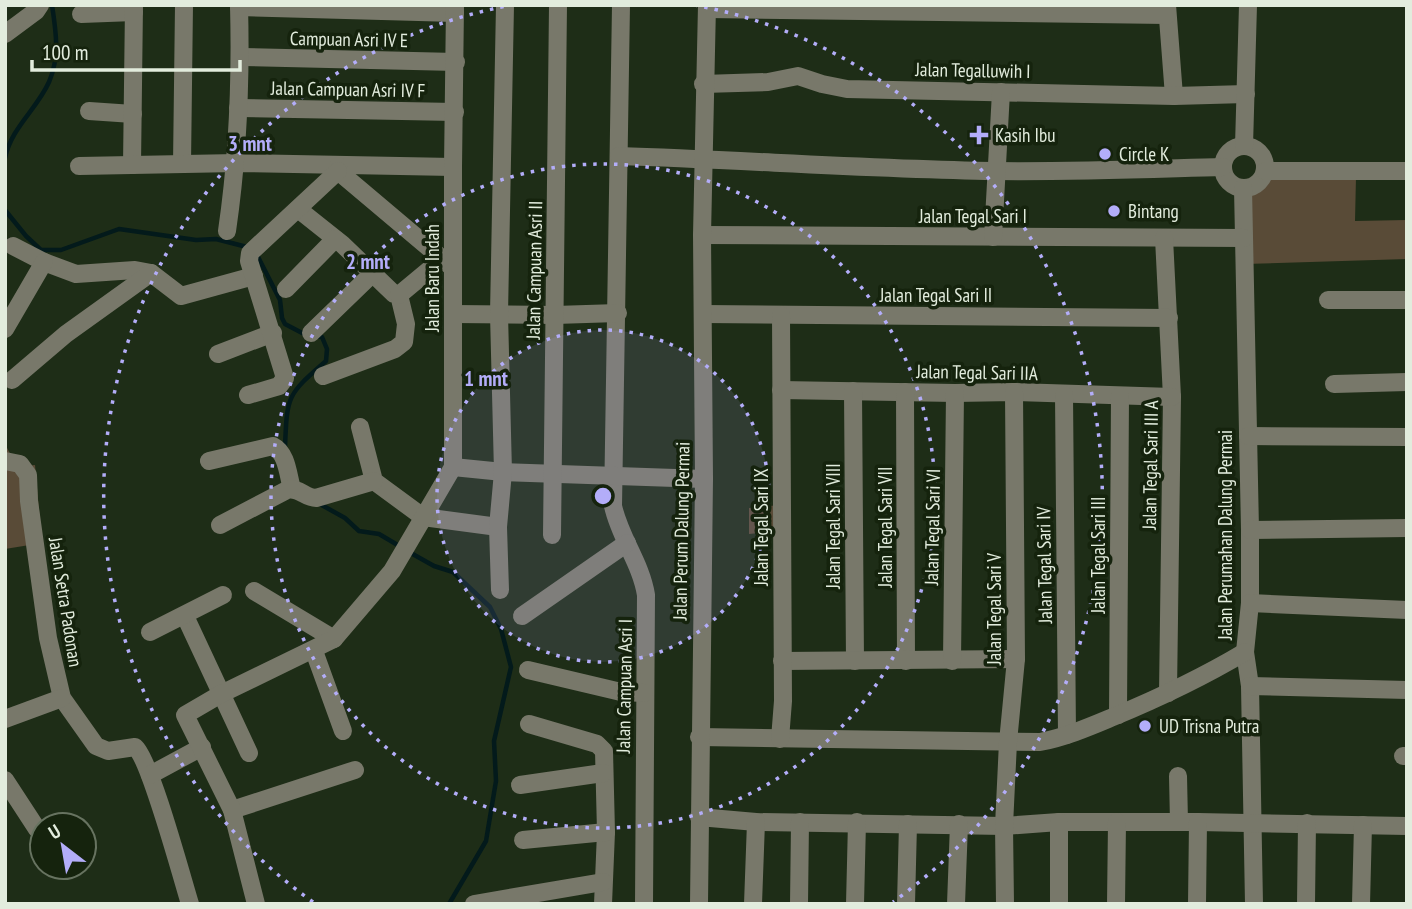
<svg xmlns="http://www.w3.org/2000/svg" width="1412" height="909" viewBox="0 0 1412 909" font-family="'PT Sans Narrow',sans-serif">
  <rect width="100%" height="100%" fill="#1e2d17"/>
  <g fill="#594b37">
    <polygon points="1356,177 1355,221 1407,220 1407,259 1244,264 1244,179"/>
    <polygon points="5,444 17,467 35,465 42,543 5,549"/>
    <polygon points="789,504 789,530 749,534 749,508"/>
  </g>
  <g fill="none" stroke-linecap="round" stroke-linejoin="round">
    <g stroke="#031a1b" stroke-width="4.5">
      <path d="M5 158C11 128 37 109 49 82 60 57 56 31 52 5"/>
      <polyline points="5,210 26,236 41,250 61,250 119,229 196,240 216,239 247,247"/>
      <polyline points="257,255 280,300 282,318 285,324 306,335"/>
      <path d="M285 447C287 395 287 395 326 361L327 349 322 337 314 336"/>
      <polyline points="318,503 345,518 359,531 379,534 401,547"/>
      <polyline points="409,552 434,566 453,572 490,607 501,629 511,667 494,741 496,781 486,841 449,904"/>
    </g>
    <g stroke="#78786a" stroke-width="18">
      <path d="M621 5 613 506C620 538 641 563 646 595L644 904"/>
      <polyline points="1167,5 1174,96"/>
      <polyline points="239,7 455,13"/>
      <polyline points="707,9 1167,15"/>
      <polyline points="81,14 134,12"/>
      <polyline points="5,34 36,11 40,5"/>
      <polyline points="241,57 456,62"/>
      <polyline points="703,84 768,82 798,76 822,84 847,89 1174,96 1246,94"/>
      <polyline points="238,108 455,112"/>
      <polyline points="89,111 133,114"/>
      <circle cx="1244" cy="167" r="21"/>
      <polyline points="1244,146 1248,5"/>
      <path d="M619 156C744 160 869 169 995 171 1071 172 1147 169 1223 167"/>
      <polyline points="182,164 184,5"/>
      <polyline points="132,165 134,5"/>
      <polyline points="79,166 237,163 453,167"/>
      <polyline points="338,166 338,171 453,268"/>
      <polyline points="1265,171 1407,171"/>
      <polyline points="1243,188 1250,530 1250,603 1245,652 1250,686 1254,904"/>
      <polyline points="298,209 342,244 394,294 399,295 406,324 404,342 395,349 323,376"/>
      <path d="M227 231C238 156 241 81 239 5"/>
      <polyline points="702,235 1244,238"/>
      <polyline points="993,237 1001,92"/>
      <polyline points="1164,238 1172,397 1168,693"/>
      <polyline points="13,246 44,262 76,274 135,270 151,273 181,296 254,276"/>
      <polyline points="286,289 335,239"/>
      <polyline points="399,295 441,260"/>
      <polyline points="1328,300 1407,300"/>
      <polyline points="453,314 555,315 618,313"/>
      <polyline points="703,314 1169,318"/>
      <polyline points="5,329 44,262"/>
      <polyline points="311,333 373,273"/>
      <polyline points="218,354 273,333"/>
      <polyline points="12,380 66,334 151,273"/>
      <polyline points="1334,384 1407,382"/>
      <polyline points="781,390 955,393 1014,392 1172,397"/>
      <polyline points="853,391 855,661"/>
      <polyline points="905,392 906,661"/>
      <polyline points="248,395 279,386 285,378 249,261 250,253 338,171"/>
      <polyline points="1064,395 1067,735"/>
      <polyline points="360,427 374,481 423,517 498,527"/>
      <polyline points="1248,436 1407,437"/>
      <path d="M5 461 20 464 28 475 29 501 48 638 62 698 96 746 108 751 135 747C150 759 182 878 190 904"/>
      <path d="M209 461 273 446C287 453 288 475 292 489"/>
      <polyline points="453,467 503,472 704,479"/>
      <path d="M220 525 287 490C299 487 305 498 316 498L374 481"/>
      <polyline points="1250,530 1407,528"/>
      <polyline points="552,535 558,5"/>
      <polyline points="500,590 498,527 503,472 499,314 505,5"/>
      <polyline points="254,591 334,639"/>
      <polyline points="1250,603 1407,610"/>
      <polyline points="185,616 249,753"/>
      <polyline points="522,616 627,543"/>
      <polyline points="150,632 223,595"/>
      <polyline points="314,651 343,731"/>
      <polyline points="782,661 1016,659"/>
      <polyline points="952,661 955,393"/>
      <polyline points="528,670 621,692 644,693"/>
      <polyline points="1250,686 1407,690"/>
      <polyline points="1118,715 1120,396"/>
      <polyline points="5,719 62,698"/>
      <polyline points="529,724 597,744 604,751 606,832 603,904"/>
      <path d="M699 737 1040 742C1066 737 1089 727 1113 717 1159 698 1203 677 1245 652"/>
      <polyline points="780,739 783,701 781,315"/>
      <polyline points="1403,756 1407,756"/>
      <polyline points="150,775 202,747"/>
      <polyline points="1178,776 1179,822"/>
      <polyline points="5,780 37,829"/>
      <polyline points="520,785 603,773"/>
      <polyline points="232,810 355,770"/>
      <polyline points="699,817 756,822 1004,826 1059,822 1198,822 1407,826"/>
      <polyline points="523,840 606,832"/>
      <polyline points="256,904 232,810 185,715 221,694 334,639 392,571 453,467 453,167 455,5"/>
      <polyline points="474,904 603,882"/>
      <polyline points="699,904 704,479 702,235 707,5"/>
      <polyline points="753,904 756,822"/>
      <polyline points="799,904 800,822"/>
      <polyline points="855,904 857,822"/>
      <polyline points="906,904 908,824"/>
      <polyline points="956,904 959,824"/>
      <polyline points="1005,904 1004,826 1008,742 1016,659 1014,392"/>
      <polyline points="1059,904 1059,822"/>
      <polyline points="1116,904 1117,822"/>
      <polyline points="1197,904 1198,822"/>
      <polyline points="1306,904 1307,823"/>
      <polyline points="1361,904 1363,825"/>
    </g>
  </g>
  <circle cx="603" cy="496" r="166" fill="#b3adf9" fill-opacity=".12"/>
  <g fill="none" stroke="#b3adf9" stroke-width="3.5" stroke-dasharray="3.5 7">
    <circle cx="603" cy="496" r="166"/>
    <circle cx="603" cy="496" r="332"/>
    <path d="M313 902A499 499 0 0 1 512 5M694 5A499 499 0 0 1 893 902"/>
  </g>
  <g fill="#b3adf9" stroke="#15230d" stroke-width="2.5">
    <path d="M975.5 124.5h7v7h7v7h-7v7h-7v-7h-7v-7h7z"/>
    <circle cx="1105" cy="154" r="7"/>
    <circle cx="1114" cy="211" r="7"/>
    <circle cx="1145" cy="726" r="7"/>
  </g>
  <g text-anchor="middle" stroke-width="7" stroke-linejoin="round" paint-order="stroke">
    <g font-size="19" fill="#e2ecdd" stroke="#15230d">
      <text transform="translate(349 39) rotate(1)" y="7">Campuan Asri IV E</text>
      <text transform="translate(973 70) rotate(1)" y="7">Jalan Tegalluwih I</text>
      <text transform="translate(348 89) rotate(1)" y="7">Jalan Campuan Asri IV F</text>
      <text x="973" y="223">Jalan Tegal Sari I</text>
      <text transform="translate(534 270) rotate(-89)" y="7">Jalan Campuan Asri II</text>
      <text transform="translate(432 278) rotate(-90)" y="7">Jalan Baru Indah</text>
      <text x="936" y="302">Jalan Tegal Sari II</text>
      <text transform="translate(977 372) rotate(1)" y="7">Jalan Tegal Sari IIA</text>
      <text transform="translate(1150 465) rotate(-89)" y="7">Jalan Tegal Sari III A</text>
      <text transform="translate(833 526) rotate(-90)" y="7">Jalan Tegal Sari VIII</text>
      <text transform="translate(761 527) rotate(-90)" y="7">Jalan Tegal Sari IX</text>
      <text transform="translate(885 527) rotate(-90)" y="7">Jalan Tegal Sari VII</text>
      <text transform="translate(932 527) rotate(-89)" y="7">Jalan Tegal Sari VI</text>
      <text transform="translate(681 531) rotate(-89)" y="7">Jalan Perum Dalung Permai</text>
      <text transform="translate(1225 535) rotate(-90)" y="7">Jalan Perumahan Dalung Permai</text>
      <text transform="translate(1098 555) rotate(-90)" y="7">Jalan Tegal Sari III</text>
      <text transform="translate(1044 565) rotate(-91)" y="7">Jalan Tegal Sari IV</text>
      <text transform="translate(66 602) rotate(81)" y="7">Jalan Setra Padonan</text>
      <text transform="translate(994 609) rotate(-90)" y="7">Jalan Tegal Sari V</text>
      <text transform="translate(624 686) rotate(-89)" y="7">Jalan Campuan Asri I</text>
    </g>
    <g font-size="19" fill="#e2ecdd" stroke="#15230d" text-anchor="start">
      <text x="995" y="142">Kasih Ibu</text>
      <text x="1119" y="161">Circle K</text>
      <text x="1128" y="218">Bintang</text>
      <text x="1159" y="733">UD Trisna Putra</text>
    </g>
  </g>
  <circle cx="603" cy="496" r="10" fill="#b3adf9" stroke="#15230d" stroke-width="3.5"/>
  <g font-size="21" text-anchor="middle" font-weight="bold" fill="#b3adf9" stroke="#15230d" stroke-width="7" stroke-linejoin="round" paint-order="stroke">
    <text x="250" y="151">3 mnt</text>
    <text x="368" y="269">2 mnt</text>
    <text x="486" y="386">1 mnt</text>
  </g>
  <rect width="1412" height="909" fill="none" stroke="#e2ecdd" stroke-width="14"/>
  <g transform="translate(63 846) rotate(329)"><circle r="33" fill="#15230d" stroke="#677360" stroke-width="2"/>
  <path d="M0-5L12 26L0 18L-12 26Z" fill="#b3adf9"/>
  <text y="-10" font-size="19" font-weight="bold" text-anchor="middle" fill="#e2ecdd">U</text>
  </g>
  <path d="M32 60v10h208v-10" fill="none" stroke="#e2ecdd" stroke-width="3.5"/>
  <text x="42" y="60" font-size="21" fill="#e2ecdd" stroke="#15230d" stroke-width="5" paint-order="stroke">100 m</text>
</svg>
